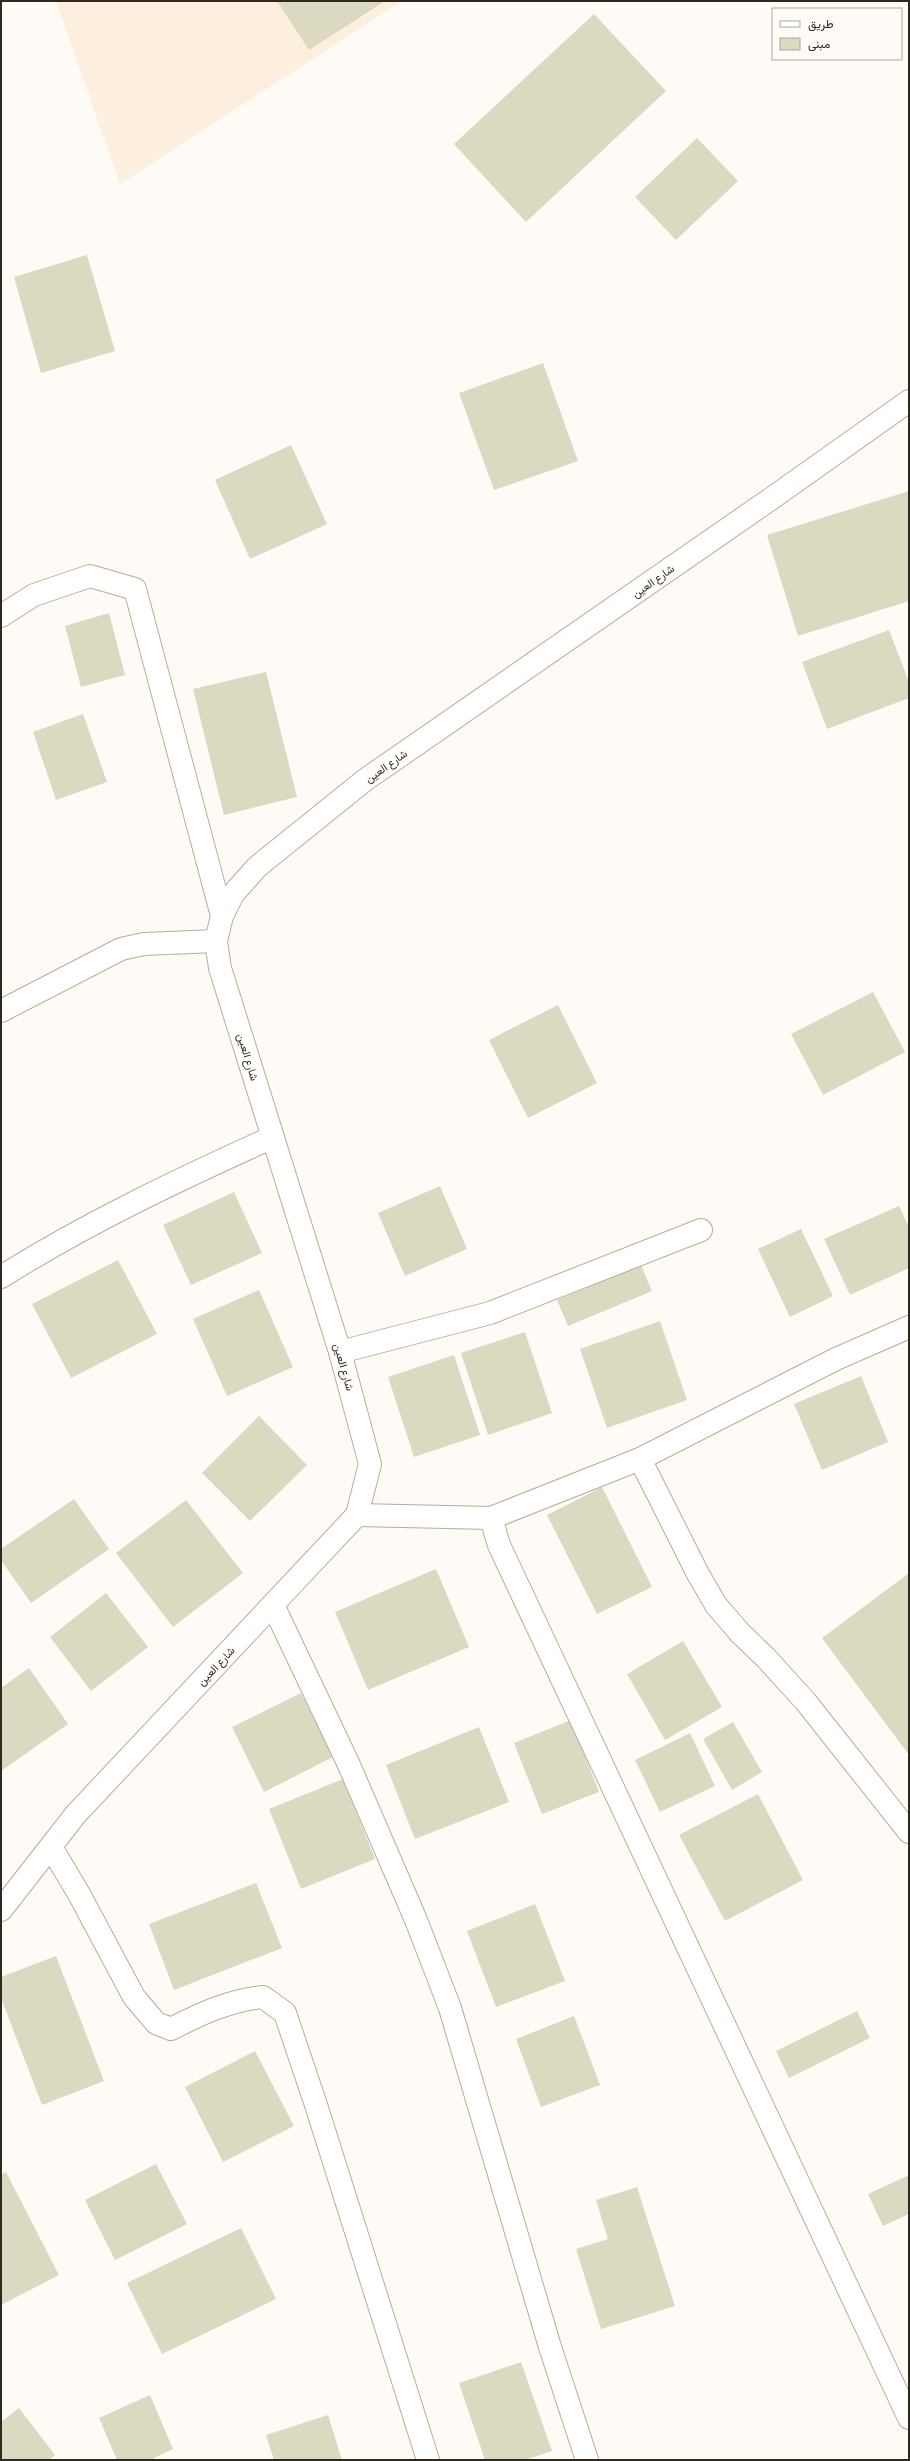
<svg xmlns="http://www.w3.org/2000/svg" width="910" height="2461" viewBox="0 0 910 2461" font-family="Barlow,Vazirmatn,sans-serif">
  <rect width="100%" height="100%" fill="#fefbf6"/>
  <polygon fill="#fcefdd" points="56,1 402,1 120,184"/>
  <g fill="#dbd9bf">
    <polygon points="277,1 385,1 309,50"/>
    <polygon points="594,14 666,91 526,222 454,144"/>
    <polygon points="697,138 738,181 676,240 635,197"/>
    <polygon points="87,255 115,351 41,373 14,277"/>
    <polygon points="543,363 578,461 494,490 459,393"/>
    <polygon points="291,445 327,524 250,559 215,480"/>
    <polygon points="909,491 909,601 798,636 767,535"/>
    <polygon points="109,613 125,675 81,687 65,626"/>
    <polygon points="889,630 909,682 909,698 827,729 802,662"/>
    <polygon points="266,672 297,797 224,815 193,689"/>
    <polygon points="83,714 107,782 56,800 33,732"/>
    <polygon points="873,992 905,1052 823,1095 791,1034"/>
    <polygon points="558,1005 597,1083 528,1118 489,1040"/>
    <polygon points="440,1186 467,1249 405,1276 378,1213"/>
    <polygon points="234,1192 262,1253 191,1285 163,1225"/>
    <polygon points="899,1206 909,1227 909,1268 850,1295 824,1239"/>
    <polygon points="801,1229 833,1296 790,1317 758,1249"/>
    <polygon points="118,1260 157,1334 71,1378 32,1304"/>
    <polygon points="641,1265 652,1291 568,1326 557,1300"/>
    <polygon points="259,1290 293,1367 227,1396 193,1319"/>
    <polygon points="660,1321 687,1400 607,1428 580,1349"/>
    <polygon points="525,1332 552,1413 488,1435 461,1353"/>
    <polygon points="454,1355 480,1435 414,1457 388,1377"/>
    <polygon points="861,1376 888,1442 822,1470 794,1404"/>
    <polygon points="259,1416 307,1465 250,1521 202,1473"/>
    <polygon points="602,1487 652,1587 597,1614 547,1515"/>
    <polygon points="74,1499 109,1549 31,1603 1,1560 1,1549"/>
    <polygon points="186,1500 243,1573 173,1627 116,1553"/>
    <polygon points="436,1569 469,1647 368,1690 335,1612"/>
    <polygon points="909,1573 909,1755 822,1638"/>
    <polygon points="106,1593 148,1647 91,1691 50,1637"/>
    <polygon points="683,1641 722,1707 665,1740 627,1674"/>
    <polygon points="29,1668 68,1724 1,1771 1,1688"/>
    <polygon points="301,1693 333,1757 264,1792 232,1727"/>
    <polygon points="571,1720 599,1792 542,1814 514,1743"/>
    <polygon points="733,1722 762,1772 732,1790 703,1739"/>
    <polygon points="479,1727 509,1802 415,1839 386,1765"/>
    <polygon points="690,1733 715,1786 660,1812 635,1760"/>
    <polygon points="343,1779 375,1859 301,1889 269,1809"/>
    <polygon points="758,1794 803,1880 725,1921 679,1835"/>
    <polygon points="256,1883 282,1948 174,1990 149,1924"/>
    <polygon points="535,1904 565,1981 496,2007 467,1931"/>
    <polygon points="56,1956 104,2081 42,2105 1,1998 1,1977"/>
    <polygon points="857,2011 870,2038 789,2078 776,2051"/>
    <polygon points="574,2016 600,2085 541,2107 516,2039"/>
    <polygon points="255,2051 294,2126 223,2162 185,2087"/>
    <polygon points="156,2164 187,2224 115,2260 85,2200"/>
    <polygon points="6,2172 59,2275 1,2305 1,2174"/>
    <polygon points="909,2175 909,2214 883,2226 868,2194"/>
    <polygon points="637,2187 675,2306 601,2329 576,2249 608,2239 596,2200"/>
    <polygon points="241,2228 276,2299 162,2354 127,2283"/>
    <polygon points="521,2362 552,2451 525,2460 485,2460 459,2383"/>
    <polygon points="150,2395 173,2449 154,2458 155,2460 117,2460 99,2418"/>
    <polygon points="19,2408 55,2455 49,2460 1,2460 1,2422"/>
    <polygon points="328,2415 342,2460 274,2460 266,2435"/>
  </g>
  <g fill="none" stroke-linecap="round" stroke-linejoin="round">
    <defs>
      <g id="street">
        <polyline points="1,616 34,595 90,576 135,589 222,916"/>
        <polyline points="1,1011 121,949 144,944 216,941"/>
        <path d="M1 1277C87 1223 180 1179 273 1137"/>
        <polyline points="340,1352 490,1313 701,1230"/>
        <polyline points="640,1459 698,1574 716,1605 740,1633 766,1658 806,1702 909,1832"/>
        <polyline points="357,1515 491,1518 640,1459 836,1359 909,1327"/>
        <polyline points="491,1518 499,1545 909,2418"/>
        <polyline points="273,1605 349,1765 416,1920 450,2008 550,2347 587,2460"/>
        <path d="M51 1847 79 1894 134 1997 156 2023 171 2029C200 2014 230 2000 263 1997L285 2013 317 2108 428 2460"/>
      </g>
      <polyline id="secondary" points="1,1910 76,1814 357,1515 370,1464 340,1352 220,968 216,941 222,916 233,894 257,867 365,780 775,496 909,401"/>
    </defs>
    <use href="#street" stroke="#bbac96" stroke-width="24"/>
    <use href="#secondary" stroke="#bbac96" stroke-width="24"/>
    <use href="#street" stroke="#fff" stroke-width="22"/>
    <use href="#secondary" stroke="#fff" stroke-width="22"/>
  </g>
  <g text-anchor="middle" stroke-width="3" stroke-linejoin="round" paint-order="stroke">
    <g font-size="11" fill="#2e281f" stroke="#fefbf6">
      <text transform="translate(653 581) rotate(-35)" y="4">شارع العين</text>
      <text transform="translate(386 766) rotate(-35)" y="4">شارع العين</text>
      <text transform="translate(248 1057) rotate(73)" y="4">شارع العين</text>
      <text transform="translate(344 1367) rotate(74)" y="4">شارع العين</text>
      <text transform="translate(216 1666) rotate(-47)" y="4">شارع العين</text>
    </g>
  </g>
  <rect width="910" height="2461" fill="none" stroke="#2e281f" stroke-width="4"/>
  <rect x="772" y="8" width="130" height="52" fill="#fefbf6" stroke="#aba7a0"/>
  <rect x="780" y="21" width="20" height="6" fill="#ffffff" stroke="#aba7a0"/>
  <text x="808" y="28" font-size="12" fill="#2e281f">طريق</text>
  <rect x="780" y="38" width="20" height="12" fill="#dbd9bf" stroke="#aba7a0"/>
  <text x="808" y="48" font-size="12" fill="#2e281f">مبنى</text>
</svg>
